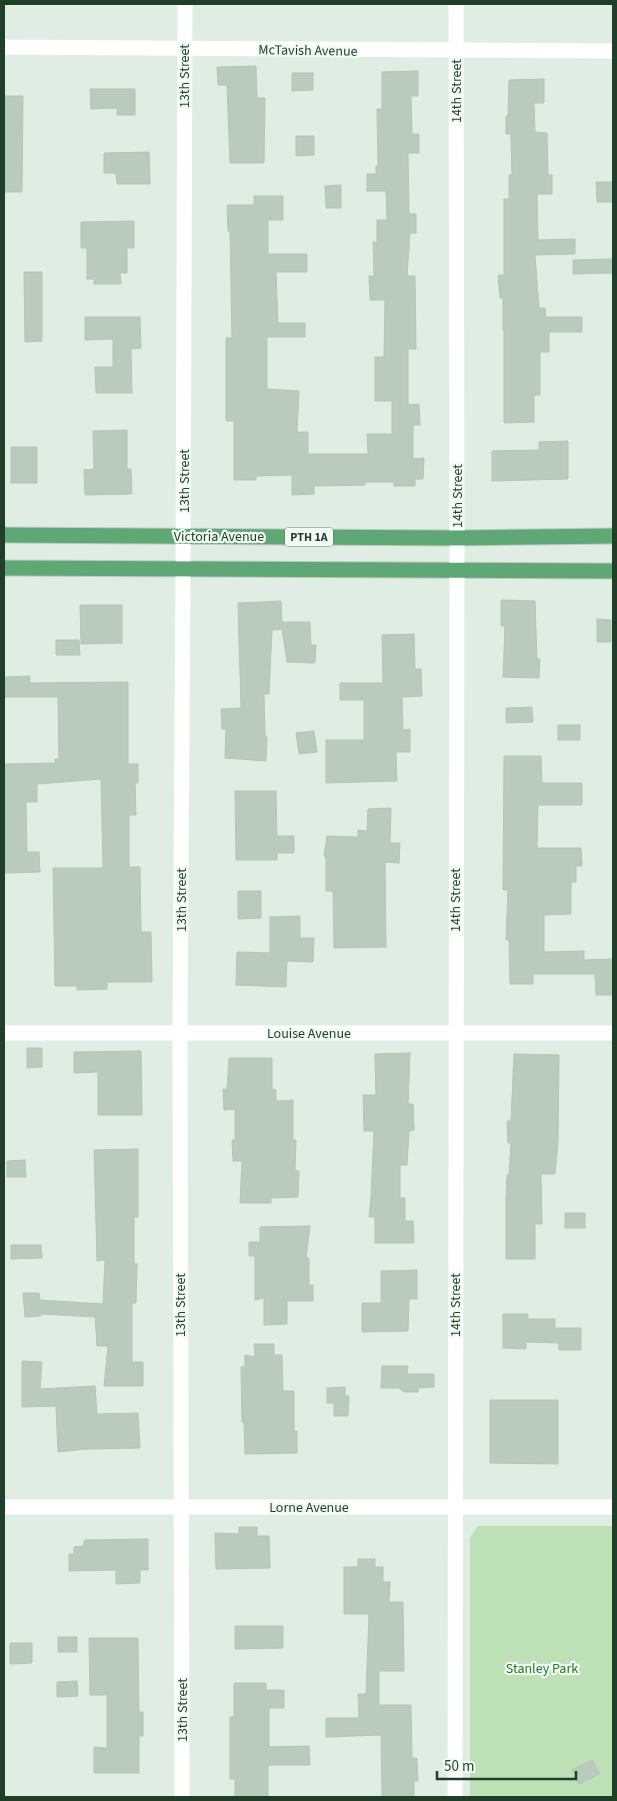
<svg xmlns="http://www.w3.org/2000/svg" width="617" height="1801" viewBox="0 0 617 1801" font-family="'Source Sans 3',sans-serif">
  <rect width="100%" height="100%" fill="#e0ede2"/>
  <polygon fill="#bee0b7" points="477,1526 613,1526 613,1797 470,1797 470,1538"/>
  <g fill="#b8cbbc" stroke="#b2c7b5">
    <polygon points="256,66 257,98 265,98 264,163 230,163 227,85 218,85 217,67"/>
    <polygon points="418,71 418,96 411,96 412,134 419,134 419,153 408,153 409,214 416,214 416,233 410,233 407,276 415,276 416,349 408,349 408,405 419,404 420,425 413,425 413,459 424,458 423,479 415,479 415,486 394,486 394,482 365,482 365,485 314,486 314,494 292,495 292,475 256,476 256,480 234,480 234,421 226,421 226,338 232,338 230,231 228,231 227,205 254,205 254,196 283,196 283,220 268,220 268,254 307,254 307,272 276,272 278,323 305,323 305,337 267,337 267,389 299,391 297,432 308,432 308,454 368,454 367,434 392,434 392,401 375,401 375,357 384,357 385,300 370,300 369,276 374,276 373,242 377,242 377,220 387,220 386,191 367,191 367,174 376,174 376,166 378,166 377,109 382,109 382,72"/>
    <polygon points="292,73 313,73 313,90 292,91"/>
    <polygon points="544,79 544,103 534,103 535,132 547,133 548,175 552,175 552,194 537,194 538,240 575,239 575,254 535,255 539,308 545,308 546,317 582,317 582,332 549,332 549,352 540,352 540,395 534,395 534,422 504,423 504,330 503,330 503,298 500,298 498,275 504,275 504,199 509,199 509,175 512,175 511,134 506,134 506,116 508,116 509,80"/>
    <polygon points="90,89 135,89 135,115 117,115 117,108 91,109"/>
    <polygon points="4,96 23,96 22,192 4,192"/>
    <polygon points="296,136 314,136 314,155 296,156"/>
    <polygon points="149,152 150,184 117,184 116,173 104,173 104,153"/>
    <polygon points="596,182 613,182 613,202 597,202"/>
    <polygon points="341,185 341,208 326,208 325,186"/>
    <polygon points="134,221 134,248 127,248 127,273 120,273 121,284 94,284 94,279 87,279 87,248 81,248 81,222"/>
    <polygon points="613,259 613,273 573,274 573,260"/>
    <polygon points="24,272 42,272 42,341 25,342"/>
    <polygon points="85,317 140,317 141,348 131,349 132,393 96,393 95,367 113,367 113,339 85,340"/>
    <polygon points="127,430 127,469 131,469 132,494 85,495 84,470 94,469 93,431"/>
    <polygon points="568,441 568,479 492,481 492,451 539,450 539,442"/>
    <rect x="11" y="447" width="26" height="36"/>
    <polygon points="501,600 535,601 537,659 540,659 539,678 503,677 505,626 501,626"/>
    <polygon points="281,601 282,622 310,622 311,645 316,645 315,663 287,662 282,629 272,630 269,694 264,694 265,737 267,737 266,761 225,758 226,729 222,729 221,709 241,708 238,603"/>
    <polygon points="80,605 122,605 122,643 81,644"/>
    <polygon points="597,619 611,620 611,642 597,642"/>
    <polygon points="414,634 415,669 421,669 422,696 402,697 403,730 410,729 410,752 396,752 397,781 326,783 326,740 364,740 364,700 340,700 340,683 383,683 382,635"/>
    <polygon points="56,640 79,640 80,655 56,655"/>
    <polygon points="30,676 30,683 128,682 128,764 138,764 138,783 135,783 136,815 129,815 129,867 140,867 141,932 151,932 152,982 107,982 107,989 77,990 77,986 55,986 53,868 103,868 101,779 37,784 37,802 26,802 27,852 39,852 40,872 4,873 4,764 55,763 55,759 59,759 58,697 4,697 4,677"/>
    <polygon points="532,707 533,722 506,723 506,708"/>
    <rect x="558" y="725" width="22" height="15"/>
    <polygon points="314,731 317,752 299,754 296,733"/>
    <polygon points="504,756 541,756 542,783 582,783 582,805 538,805 537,848 581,848 582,866 576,866 576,882 571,882 571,914 544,915 544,952 584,951 584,960 613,959 613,995 596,995 595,974 533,974 533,984 510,984 509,940 506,940 508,890 503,890"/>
    <polygon points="235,791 276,791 277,836 294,836 294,853 277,853 277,860 236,860"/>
    <polygon points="391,808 390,843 400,843 399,863 385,862 386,947 334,948 333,891 326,891 326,857 324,856 327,836 358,837 358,830 367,831 368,809"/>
    <polygon points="238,891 261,891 261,918 238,919"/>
    <polygon points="300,916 300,938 314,938 313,962 287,961 286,987 236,985 237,952 270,953 270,917"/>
    <polygon points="27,1048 42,1048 42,1067 27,1068"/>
    <polygon points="141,1051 142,1115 98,1115 98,1072 74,1073 74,1052"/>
    <polygon points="410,1053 408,1104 413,1104 414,1130 409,1131 407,1165 400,1165 400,1198 405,1198 405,1221 413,1221 414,1243 375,1243 375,1217 369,1217 371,1198 374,1131 364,1131 363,1095 376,1095 375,1054"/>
    <polygon points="514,1054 559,1055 558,1142 555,1174 541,1174 542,1224 535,1224 535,1259 506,1259 506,1199 507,1175 509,1175 511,1143 508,1143 507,1121 511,1121"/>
    <polygon points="229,1058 272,1058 272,1089 276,1090 276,1101 293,1100 293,1140 296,1140 295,1171 299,1171 298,1197 271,1198 271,1203 240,1203 242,1161 233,1161 232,1140 235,1140 235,1109 224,1110 223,1089 227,1089"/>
    <polygon points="138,1149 138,1217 134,1217 134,1264 137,1264 136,1303 132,1303 132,1362 143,1362 143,1386 104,1386 108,1346 97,1346 95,1315 95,1317 41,1314 41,1316 25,1317 23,1293 39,1293 40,1300 103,1304 105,1260 97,1261 94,1150"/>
    <polygon points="25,1160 26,1177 7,1177 7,1161"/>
    <rect x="565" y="1213" width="20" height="15"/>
    <polygon points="310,1226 306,1258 309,1258 309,1286 313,1285 313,1301 287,1301 287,1324 264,1325 264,1298 255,1300 255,1256 249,1256 249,1242 260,1242 260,1227"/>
    <polygon points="11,1245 41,1245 42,1258 11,1259"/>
    <polygon points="417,1270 417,1299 409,1299 408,1331 362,1332 362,1303 381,1303 381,1271"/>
    <polygon points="503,1314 528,1314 528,1319 555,1319 555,1328 581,1328 581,1350 559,1350 559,1343 526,1342 526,1349 503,1348"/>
    <polygon points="254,1344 274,1344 274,1355 282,1355 283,1391 294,1391 294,1431 297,1431 297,1453 245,1454 244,1422 242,1422 241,1367 245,1366 245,1355 255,1357"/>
    <polygon points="22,1361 42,1362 40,1389 95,1386 97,1414 138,1413 140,1448 87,1449 58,1452 56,1406 22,1407"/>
    <polygon points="382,1366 408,1366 407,1374 434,1374 434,1387 418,1388 418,1392 404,1392 399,1388 381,1388"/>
    <polygon points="345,1387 345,1396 349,1396 348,1416 334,1416 334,1403 327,1403 327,1388"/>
    <polygon points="490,1400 558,1400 558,1464 490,1463"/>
    <polygon points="239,1527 257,1527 257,1536 269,1536 270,1568 216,1569 215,1533 239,1534"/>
    <polygon points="148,1539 148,1570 140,1570 140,1583 116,1584 116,1570 69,1571 69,1554 74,1554 74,1547 83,1546 85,1540"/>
    <polygon points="358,1559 375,1559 375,1567 383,1567 383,1582 390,1582 389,1602 403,1602 404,1671 379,1671 379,1705 411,1705 412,1758 417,1758 418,1781 414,1781 414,1797 382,1797 381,1735 326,1737 326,1718 359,1718 358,1694 366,1694 369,1614 344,1614 344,1567 358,1567"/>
    <polygon points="235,1626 283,1626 283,1648 235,1649"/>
    <rect x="58" y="1637" width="19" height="15"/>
    <polygon points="89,1638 138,1638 139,1712 143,1712 143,1736 139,1736 139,1773 94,1773 94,1747 107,1748 107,1695 90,1695"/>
    <polygon points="10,1643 32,1643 32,1663 10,1664"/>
    <polygon points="77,1681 78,1696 57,1697 57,1682"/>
    <polygon points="234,1683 266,1683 266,1690 284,1690 284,1708 269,1708 269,1747 309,1746 310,1765 268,1765 268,1797 235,1797 235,1779 230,1779 230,1717 234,1717"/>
    <polygon points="592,1760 600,1774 579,1784 572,1770"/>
  </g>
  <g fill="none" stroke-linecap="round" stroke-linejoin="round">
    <defs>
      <g id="primary">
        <polyline points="4,535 457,538 613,536"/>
        <polyline points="4,568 613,571"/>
      </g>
    </defs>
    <use href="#primary" stroke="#c0c9c3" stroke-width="17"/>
    <g stroke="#fff" stroke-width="15">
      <polyline points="4,47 613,51"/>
      <polyline points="4,1033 613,1033"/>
      <polyline points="4,1507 613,1507"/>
      <polyline points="182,1797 180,1033 183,569"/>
      <polyline points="455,1797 457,538 456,4"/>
    </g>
    <polyline stroke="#fff" stroke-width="15" points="183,569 185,4"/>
    <use href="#primary" stroke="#60a776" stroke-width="15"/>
  </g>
  <g text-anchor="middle" stroke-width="4.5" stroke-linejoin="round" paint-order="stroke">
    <rect fill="#f1f9f2" stroke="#5e7765" stroke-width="1" x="285" y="527.5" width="48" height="19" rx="4"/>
    <g font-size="12" font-weight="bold" fill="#1f3f29">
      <text x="309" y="541">PTH 1A</text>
    </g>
    <g font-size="14" fill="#1f3f29" stroke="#f1f9f2">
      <text transform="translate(308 50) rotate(1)" y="5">McTavish Avenue</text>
      <text transform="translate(184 76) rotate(-90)" y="5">13th Street</text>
      <text transform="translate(456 91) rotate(-90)" y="5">14th Street</text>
      <text transform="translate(184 481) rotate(-90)" y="5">13th Street</text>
      <text transform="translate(457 496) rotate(-90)" y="5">14th Street</text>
      <text x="219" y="541">Victoria Avenue</text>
      <text transform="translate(181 900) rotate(-90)" y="5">13th Street</text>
      <text transform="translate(455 900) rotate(-90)" y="5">14th Street</text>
      <text x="309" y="1038">Louise Avenue</text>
      <text transform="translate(180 1305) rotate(-90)" y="5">13th Street</text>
      <text transform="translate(455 1305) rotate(-90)" y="5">14th Street</text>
      <text x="309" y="1512">Lorne Avenue</text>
      <text transform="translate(182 1710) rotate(-90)" y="5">13th Street</text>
    </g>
    <g font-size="14" fill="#297a25" stroke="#f1f9f2">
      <text x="542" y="1673">Stanley Park</text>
    </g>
  </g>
  <rect width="617" height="1801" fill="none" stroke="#1f3f29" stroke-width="10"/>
  <path d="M437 1771v8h139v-8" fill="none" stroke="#1f3f29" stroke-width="2.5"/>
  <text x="444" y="1771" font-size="15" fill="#1f3f29" stroke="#f1f9f2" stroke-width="4" paint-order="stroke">50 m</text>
</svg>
